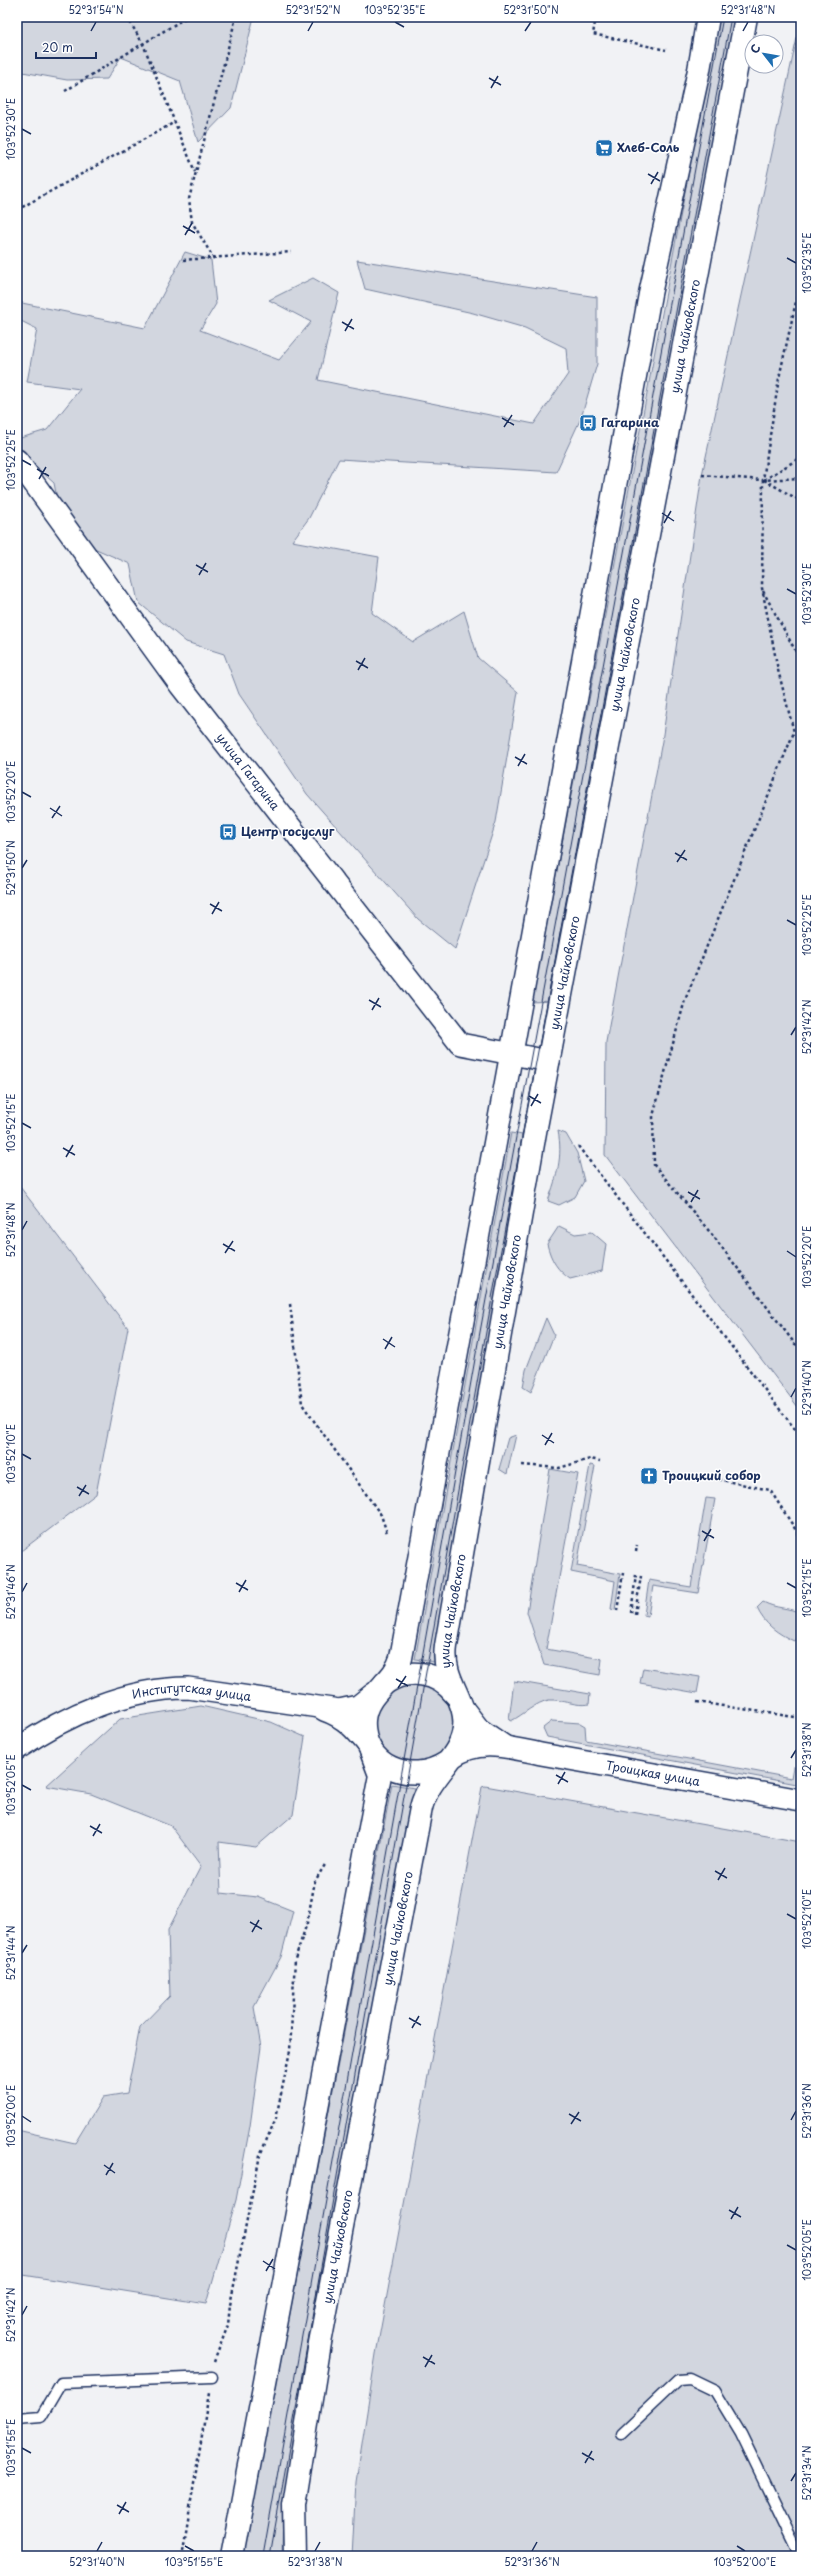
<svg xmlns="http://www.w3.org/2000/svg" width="818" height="2573" viewBox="0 0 818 2573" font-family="'Playpen Sans',sans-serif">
  <rect width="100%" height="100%" fill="#f1f2f5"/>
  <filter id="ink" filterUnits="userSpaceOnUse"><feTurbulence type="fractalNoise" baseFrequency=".025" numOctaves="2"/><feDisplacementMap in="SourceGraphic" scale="8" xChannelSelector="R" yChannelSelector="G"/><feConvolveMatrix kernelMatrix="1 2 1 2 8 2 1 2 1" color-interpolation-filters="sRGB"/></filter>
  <g filter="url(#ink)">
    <g fill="#d2d6df" stroke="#76829e">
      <polygon points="17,17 254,17 231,108 198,142 180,81 121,57 107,79 67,80 17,71"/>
      <polygon points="718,17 737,17 552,1001 532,1002"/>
      <polygon points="801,19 801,1411 605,1155 606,1042 662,741 702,475"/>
      <polygon points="185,252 211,260 216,304 200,330 279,360 311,322 269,300 313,278 339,293 318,380 534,424 568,374 566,348 525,328 473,313 365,289 357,260 597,297 597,364 581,418 556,472 339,459 309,518 292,541 379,557 372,613 413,642 464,611 478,658 518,692 496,822 455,949 418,919 307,794 239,694 224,654 186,642 138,602 130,564 94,548 59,509 54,483 17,450 17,439 47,430 80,389 27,382 37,329 17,319 17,302 145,328"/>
      <path d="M558 1131 566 1134 577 1153 584 1181 575 1197 559 1205 548 1201C557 1176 563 1157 558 1131Z"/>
      <polygon points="511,1133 528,1136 434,1662 415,1659"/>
      <polygon points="17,1183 128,1328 96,1494 17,1554"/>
      <path d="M559 1226 575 1234 592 1232 606 1244 602 1271 570 1279C557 1270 551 1260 547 1244Z"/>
      <polygon points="546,1318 554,1335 531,1392 523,1387 526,1370"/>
      <polygon points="516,1435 507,1474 499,1469 508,1438"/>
      <polygon points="590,1465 595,1466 577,1566 620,1574 615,1610 611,1609 615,1581 571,1572"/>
      <polygon points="550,1469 578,1474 546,1649 602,1659 600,1675 544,1665 527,1612"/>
      <polygon points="706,1498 715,1499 698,1593 653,1586 648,1616 644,1615 649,1580 691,1587"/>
      <path d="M763 1602C777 1609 787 1607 801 1613V1630L794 1641C778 1634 764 1624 757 1608Z"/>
      <polygon points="643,1668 700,1677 697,1693 640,1683"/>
      <path d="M429 1681 458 1713 447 1755 405 1768C361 1732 363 1739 387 1687Z"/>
      <path d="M514 1681 590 1694 589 1704C576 1707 563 1699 549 1700 536 1702 523 1715 511 1721L509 1720Z"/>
      <polygon points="201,1706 271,1722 305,1737 293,1815 256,1847 219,1842 221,1893 258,1897 293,1911 281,1957 254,2007 261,2047 250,2126 236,2200 206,2304 17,2274 17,2130 75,2143 103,2097 127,2093 140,2027 170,1996 168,1930 201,1866 171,1826 91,1794 46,1786 120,1719"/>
      <polygon points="552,1721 580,1723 585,1726 586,1740 791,1778 793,1767 801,1768 801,1785 547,1737 543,1728"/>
      <polygon points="392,1784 415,1788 283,2506 282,2556 243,2556"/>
      <polygon points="485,1786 801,1842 801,2556 352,2556 356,2482 376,2354 482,1787"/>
    </g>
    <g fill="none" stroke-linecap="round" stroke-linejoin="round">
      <defs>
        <g id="service">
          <polyline points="17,2419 41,2417 61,2383 212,2377"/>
          <polyline points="621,2434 678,2380 690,2379 715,2391 741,2434 800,2556"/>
        </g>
        <g id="minor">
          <path id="s1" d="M17 460 180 685 460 1044 549 1061"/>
          <polyline points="462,1707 479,1729 504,1746"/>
          <path d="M324 1710C345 1717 356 1730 369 1746"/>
          <path id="s2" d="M17 1749C66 1715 127 1688 188 1688L339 1710 358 1706 373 1694"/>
          <path id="s3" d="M451 1758C479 1737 510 1748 541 1754L801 1800"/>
        </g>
        <g id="secondary">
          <path d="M385 1683C408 1668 437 1671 455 1694"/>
          <path d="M446 1763C411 1786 361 1766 364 1720 366 1692 394 1683 401 1658L650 294 699 70 708 17"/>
          <polyline points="232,2556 380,1775 371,1751"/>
          <path id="s4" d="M295 2556 294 2505 320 2343 421 1808C429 1775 461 1758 464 1728 468 1699 441 1681 446 1646L535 1132 746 17"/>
        </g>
      </defs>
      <use href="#service" stroke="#1b2f5e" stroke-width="13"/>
      <use href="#minor" stroke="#1b2f5e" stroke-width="24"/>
      <use href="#secondary" stroke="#1b2f5e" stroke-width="25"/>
      <g stroke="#1b2f5e" stroke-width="2.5" stroke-dasharray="3 3" stroke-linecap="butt">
        <polyline points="127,17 143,44 195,172"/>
        <polyline points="596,17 593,34 666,50"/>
        <polyline points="65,91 187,17"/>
        <polyline points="17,210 175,122"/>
        <polyline points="214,259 192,222 189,199 236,17"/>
        <polyline points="183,260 291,252"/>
        <polyline points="801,279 779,378 763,480 762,588 778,670 794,732 685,1000 653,1116 654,1165 714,1237 795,1344 801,1347"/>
        <polyline points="702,475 763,480 801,478"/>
        <polyline points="764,480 801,457"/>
        <polyline points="764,480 801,501"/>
        <polyline points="763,591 801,661"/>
        <polyline points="578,1146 801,1437"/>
        <polyline points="290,1304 302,1404 381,1515 387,1533"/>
        <polyline points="522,1465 559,1468 590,1459 600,1461"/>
        <polyline points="707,1477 770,1490 801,1538"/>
        <polyline points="636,1552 637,1545"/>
        <polyline points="617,1611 623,1573"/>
        <polyline points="631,1613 636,1575"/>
        <polyline points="635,1614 641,1576"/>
        <polyline points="697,1702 801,1718"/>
        <polyline points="214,2362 228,2325 230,2305 260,2155 276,2118 290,2051 295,1959 307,1923 315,1881 326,1863"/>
        <polyline points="182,2556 209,2393"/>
      </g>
      <use href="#service" stroke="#fff" stroke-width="10"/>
      <use href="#minor" stroke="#fff" stroke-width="21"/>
      <use href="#secondary" stroke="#fff" stroke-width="22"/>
      <g stroke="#1b2f5e" stroke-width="1">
        <polyline points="263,2556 475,1359 723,17"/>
        <polyline points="270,2556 492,1298 731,17"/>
      </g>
    </g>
  </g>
  <path fill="none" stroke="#1b2f5e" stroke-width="1.5" d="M395 22 404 27M91 31 96 22M308 31 313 22M525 31 531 22M743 31 748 22M489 78 501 85M491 88 498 76M22 129 31 134M648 174 660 181M651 184 658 172M183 226 195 233M185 235 192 223M787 258 796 263M342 322 354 329M345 331 352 319M502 418 514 425M504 427 512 415M22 460 31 465M37 469 49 476M39 479 46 467M662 513 674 521M664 523 671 511M196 565 208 572M199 575 206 563M787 589 796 594M356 661 368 668M358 670 365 658M515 757 527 764M518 766 525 754M22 792 31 797M50 808 62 816M52 818 60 806M675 853 687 860M677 862 685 850M22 868 27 860M210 904 222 911M212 914 219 902M787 920 796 925M369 1000 381 1007M372 1010 379 998M791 1035 796 1027M529 1096 541 1103M531 1106 538 1094M22 1123 31 1128M63 1148 75 1155M66 1157 73 1145M688 1192 700 1199M691 1202 698 1190M22 1230 27 1221M223 1244 235 1251M787 1251 796 1257M225 1253 233 1241M383 1339 395 1347M385 1349 392 1337M791 1397 796 1388M542 1435 554 1443M545 1445 552 1433M22 1454 31 1459M77 1487 89 1494M79 1496 86 1485M702 1531 714 1538M704 1541 711 1529M236 1583 248 1590M787 1583 796 1588M22 1592 27 1583M239 1592 246 1580M396 1679 408 1686M398 1688 406 1676M791 1758 796 1750M556 1775 568 1782M558 1784 565 1772M22 1785 31 1790M90 1826 102 1833M93 1836 100 1824M715 1871 727 1878M718 1880 725 1868M787 1914 796 1919M250 1922 262 1929M252 1932 259 1920M22 1953 27 1945M409 2018 421 2025M412 2028 419 2016M569 2114 581 2121M22 2116 31 2122M791 2120 796 2111M571 2124 579 2112M104 2165 115 2173M106 2175 113 2163M729 2210 741 2217M731 2219 738 2207M787 2245 796 2250M263 2261 275 2269M266 2271 273 2259M22 2315 27 2306M423 2357 435 2364M425 2367 432 2355M22 2448 31 2453M582 2453 594 2460M585 2463 592 2451M791 2481 796 2473M117 2505 129 2512M119 2514 126 2502M185 2546 194 2551M737 2546 745 2551M97 2551 102 2542M315 2551 320 2542M532 2551 537 2542"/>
  <defs>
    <symbol id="supermarket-square" viewBox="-11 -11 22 22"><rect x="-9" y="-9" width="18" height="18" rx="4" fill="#1f6fb2" stroke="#fff"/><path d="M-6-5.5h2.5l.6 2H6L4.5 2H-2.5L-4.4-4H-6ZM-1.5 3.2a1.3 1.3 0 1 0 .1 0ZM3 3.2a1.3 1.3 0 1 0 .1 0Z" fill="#fff"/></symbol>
    <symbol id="bus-square" viewBox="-11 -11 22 22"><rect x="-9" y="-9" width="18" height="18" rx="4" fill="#1f6fb2" stroke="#fff"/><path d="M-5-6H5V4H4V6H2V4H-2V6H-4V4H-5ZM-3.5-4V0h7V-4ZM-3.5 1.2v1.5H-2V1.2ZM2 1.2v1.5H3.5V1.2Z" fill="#fff"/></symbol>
    <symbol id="church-square" viewBox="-11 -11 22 22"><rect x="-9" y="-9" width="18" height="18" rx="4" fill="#1f6fb2" stroke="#fff"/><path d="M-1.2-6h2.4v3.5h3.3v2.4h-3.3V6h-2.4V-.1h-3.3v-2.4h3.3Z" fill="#fff"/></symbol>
  </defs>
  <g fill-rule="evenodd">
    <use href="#supermarket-square" x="594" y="138" width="20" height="20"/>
    <use href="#bus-square" x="578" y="413" width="20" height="20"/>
    <use href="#bus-square" x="218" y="822" width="20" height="20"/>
    <use href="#church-square" x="639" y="1466" width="20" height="20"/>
  </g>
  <g text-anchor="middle" stroke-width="3" stroke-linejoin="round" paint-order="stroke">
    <g font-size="12" font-weight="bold" fill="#1b2f5e" stroke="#fff" text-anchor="start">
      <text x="617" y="152">Хлеб-Соль</text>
      <text x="601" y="427">Гагарина</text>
      <text x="241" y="836">Центр госуслуг</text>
      <text x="662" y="1480">Троицкий собор</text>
    </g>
    <g font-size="12" fill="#1b2f5e" stroke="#fff">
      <text dy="4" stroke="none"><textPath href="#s4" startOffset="2268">улица Чайковского</textPath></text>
      <text dy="4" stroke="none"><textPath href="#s4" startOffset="1944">улица Чайковского</textPath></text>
      <text dy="4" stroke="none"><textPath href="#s1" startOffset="388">улица Гагарина</textPath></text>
      <text dy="4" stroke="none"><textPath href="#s4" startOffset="1620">улица Чайковского</textPath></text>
      <text dy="4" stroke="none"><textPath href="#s4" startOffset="1296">улица Чайковского</textPath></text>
      <text dy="4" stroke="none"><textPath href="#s4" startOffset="972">улица Чайковского</textPath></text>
      <text dy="4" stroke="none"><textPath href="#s2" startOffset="188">Институтская улица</textPath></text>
      <text dy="4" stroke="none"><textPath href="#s3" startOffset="207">Троицкая улица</textPath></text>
      <text dy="4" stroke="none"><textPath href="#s4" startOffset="637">улица Чайковского</textPath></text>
      <text dy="4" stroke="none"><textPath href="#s4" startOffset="313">улица Чайковского</textPath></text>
    </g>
  </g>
  <rect width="818" height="2573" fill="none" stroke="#fff" stroke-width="44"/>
  <g transform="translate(764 54) rotate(301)"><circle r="19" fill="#ffffff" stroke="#a4acbf"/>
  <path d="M0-3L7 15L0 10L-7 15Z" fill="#1f6fb2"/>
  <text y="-6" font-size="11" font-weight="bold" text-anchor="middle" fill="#1b2f5e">С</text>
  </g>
  <path d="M36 52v6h60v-6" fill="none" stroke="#1b2f5e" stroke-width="2"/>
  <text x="42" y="52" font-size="12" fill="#1b2f5e" stroke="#ffffff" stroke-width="3" paint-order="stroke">20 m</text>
  <rect x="22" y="22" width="774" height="2529" fill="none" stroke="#1b2f5e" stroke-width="1.5"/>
  <g font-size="10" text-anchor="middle" fill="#1b2f5e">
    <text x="96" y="14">52°31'54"N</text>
    <text x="313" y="14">52°31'52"N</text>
    <text x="395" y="14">103°52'35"E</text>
    <text x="531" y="14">52°31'50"N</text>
    <text x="748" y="14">52°31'48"N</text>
    <text transform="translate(11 129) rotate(-90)" y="4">103°52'30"E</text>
    <text transform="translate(807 263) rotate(-90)" y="4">103°52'35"E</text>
    <text transform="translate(11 460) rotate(-90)" y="4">103°52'25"E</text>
    <text transform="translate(807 594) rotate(-90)" y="4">103°52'30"E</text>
    <text transform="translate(11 792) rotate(-90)" y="4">103°52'20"E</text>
    <text transform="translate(11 868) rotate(-90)" y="4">52°31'50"N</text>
    <text transform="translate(807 925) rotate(-90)" y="4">103°52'25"E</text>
    <text transform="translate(807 1027) rotate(-90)" y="4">52°31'42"N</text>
    <text transform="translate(11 1123) rotate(-90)" y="4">103°52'15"E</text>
    <text transform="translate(11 1230) rotate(-90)" y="4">52°31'48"N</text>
    <text transform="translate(807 1257) rotate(-90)" y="4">103°52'20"E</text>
    <text transform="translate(807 1388) rotate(-90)" y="4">52°31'40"N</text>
    <text transform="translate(11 1454) rotate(-90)" y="4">103°52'10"E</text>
    <text transform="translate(807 1588) rotate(-90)" y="4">103°52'15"E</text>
    <text transform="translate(11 1592) rotate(-90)" y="4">52°31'46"N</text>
    <text transform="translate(807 1750) rotate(-90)" y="4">52°31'38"N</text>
    <text transform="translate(11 1785) rotate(-90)" y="4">103°52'05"E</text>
    <text transform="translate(807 1919) rotate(-90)" y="4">103°52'10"E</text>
    <text transform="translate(11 1953) rotate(-90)" y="4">52°31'44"N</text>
    <text transform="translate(807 2111) rotate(-90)" y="4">52°31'36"N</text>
    <text transform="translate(11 2116) rotate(-90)" y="4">103°52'00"E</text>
    <text transform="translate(807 2250) rotate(-90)" y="4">103°52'05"E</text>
    <text transform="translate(11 2315) rotate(-90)" y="4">52°31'42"N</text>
    <text transform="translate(11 2448) rotate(-90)" y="4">103°51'55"E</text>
    <text transform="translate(807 2473) rotate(-90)" y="4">52°31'34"N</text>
    <text x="97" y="2566">52°31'40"N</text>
    <text x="194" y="2566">103°51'55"E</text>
    <text x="315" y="2566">52°31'38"N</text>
    <text x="532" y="2566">52°31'36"N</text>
    <text x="745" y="2566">103°52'00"E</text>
  </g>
</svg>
